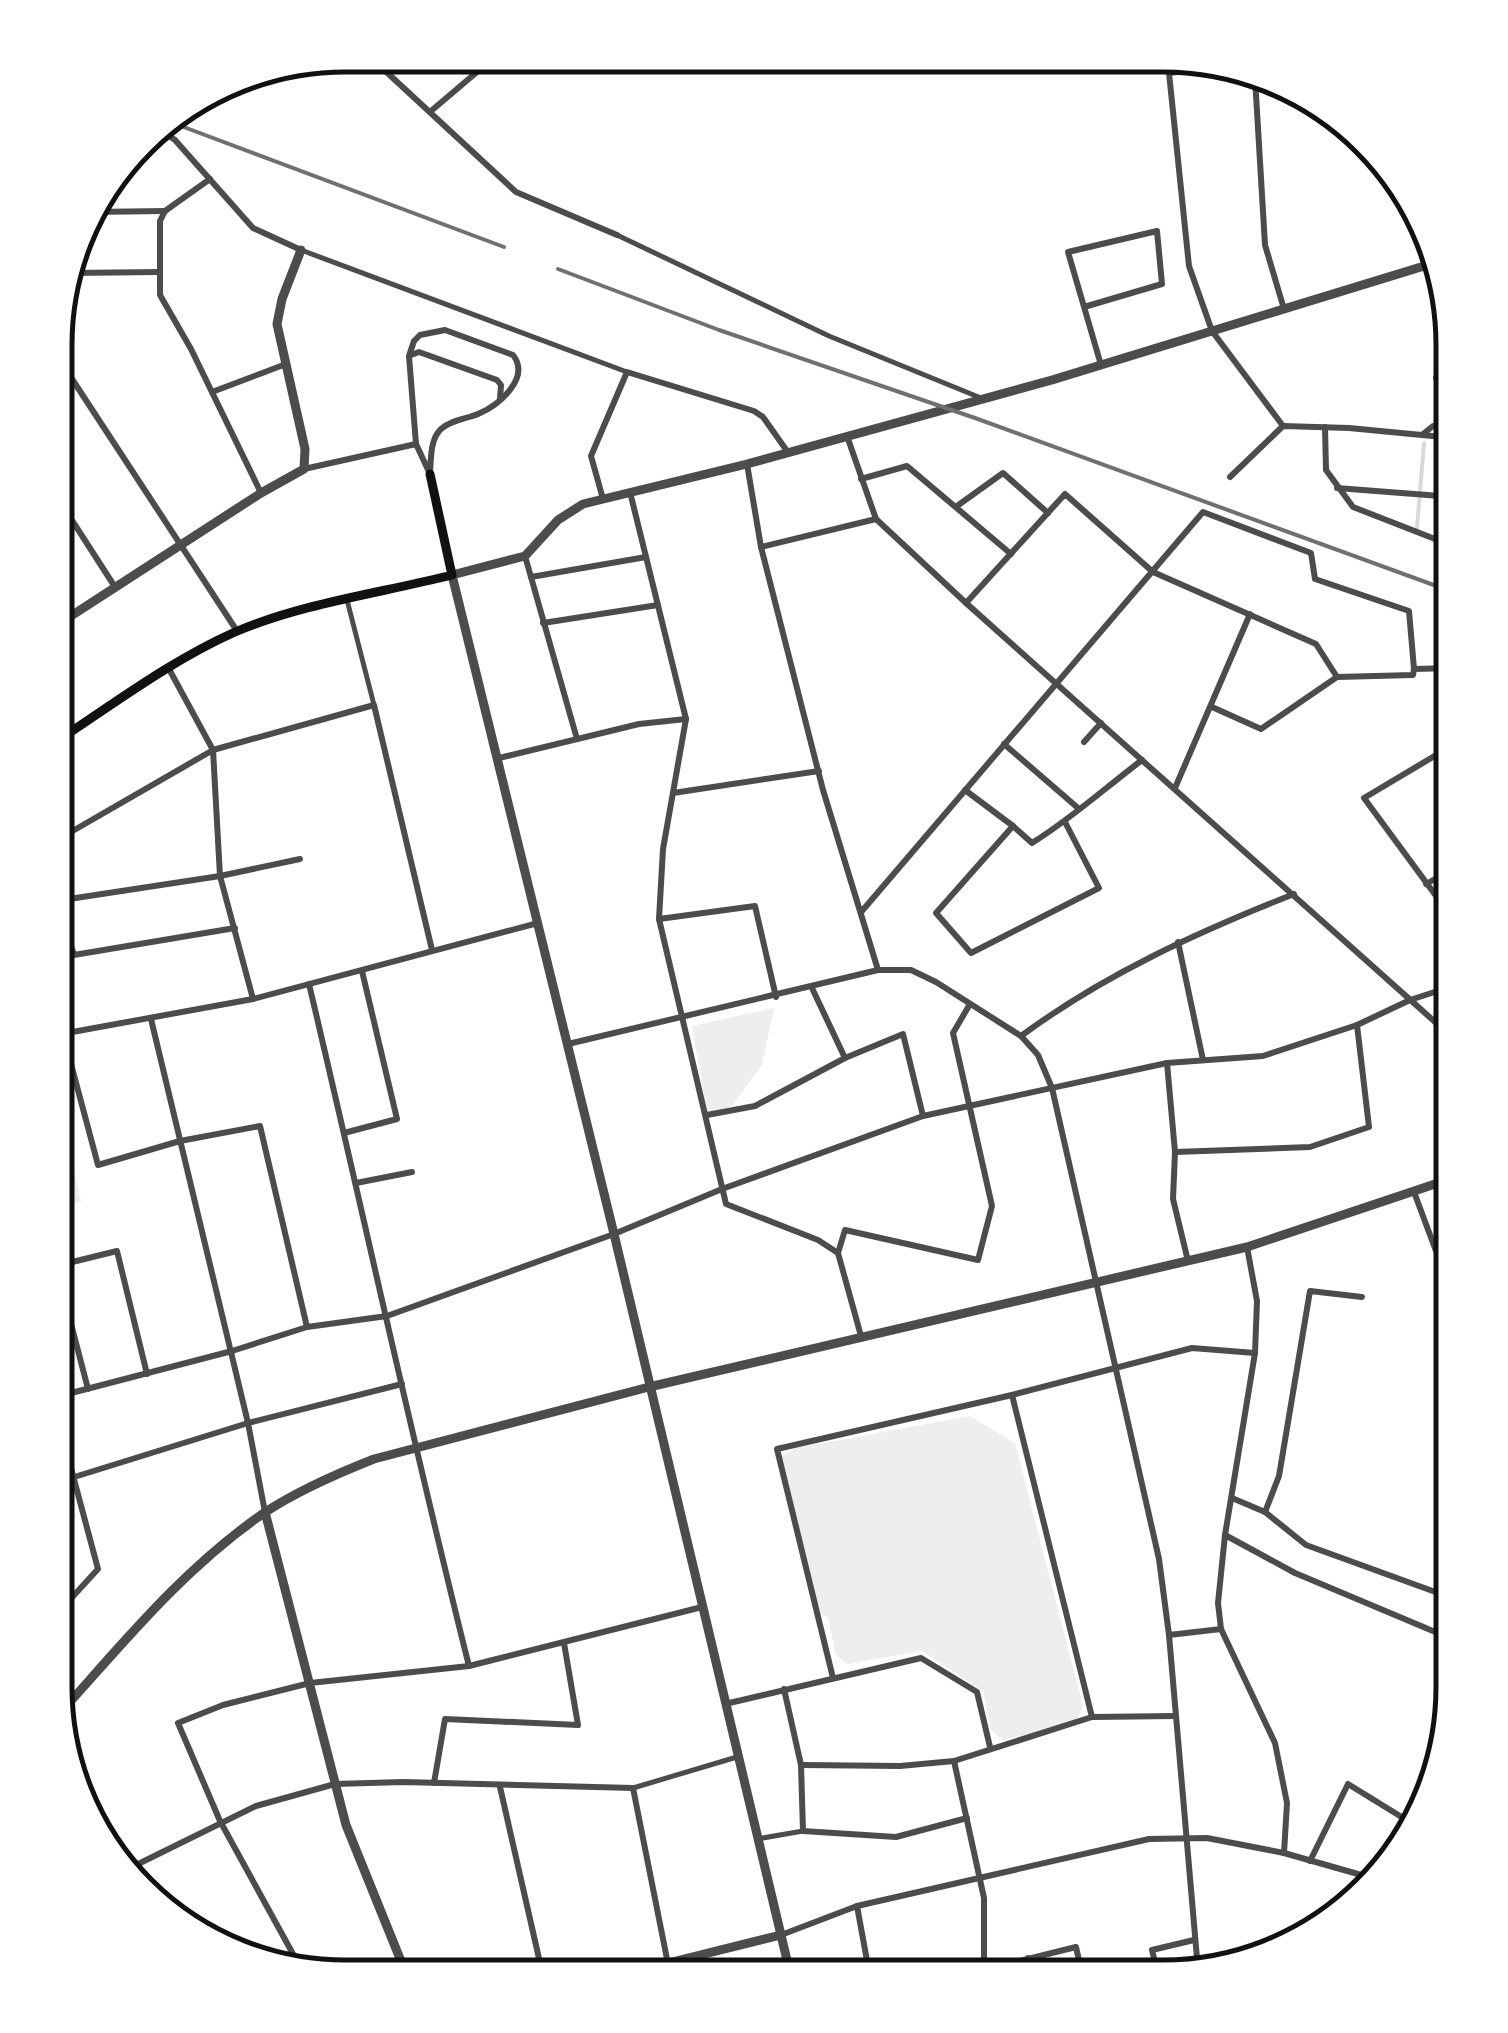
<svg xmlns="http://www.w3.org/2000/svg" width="1508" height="2033" viewBox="0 0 1508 2033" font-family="'Work Sans',sans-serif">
  <rect width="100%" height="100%" fill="#fff"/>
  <g fill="#eee">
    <polygon points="774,1008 762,1065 732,1106 707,1115 692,1026"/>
    <polygon points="62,1113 81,1202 56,1207 56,1114"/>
    <polygon points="970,1416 1015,1443 1083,1706 1076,1722 1004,1740 991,1730 983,1691 922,1651 847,1664 836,1655 828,1617 819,1614 782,1456 796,1448"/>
  </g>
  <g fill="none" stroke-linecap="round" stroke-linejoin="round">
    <polyline stroke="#d9d9d9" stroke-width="4" points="1417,528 1424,443"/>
    <g stroke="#4c4c4c" stroke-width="5">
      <polyline points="617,235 829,336 981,398"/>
      <polyline points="301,250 627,372"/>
      <polyline points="347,600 374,705"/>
      <polyline points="633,1788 737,1757"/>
      <polyline points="757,1839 803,1831"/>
    </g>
    <g stroke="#4c4c4c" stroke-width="6">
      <polyline points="368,55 516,192 617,235"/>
      <polyline points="1223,66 1169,73 1189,266 1212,331 1283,426"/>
      <polyline points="1255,78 1265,245 1284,309"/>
      <polyline points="431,111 497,55"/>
      <polyline points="155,126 175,140 253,228 301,250"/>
      <polyline points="210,179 165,211 160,221 160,295 191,349 261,493"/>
      <polyline points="90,212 165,211"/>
      <polyline points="69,273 160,272"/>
      <polyline points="1084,307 1162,284 1157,231 1068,252 1101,365"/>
      <path d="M445 330 513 355C531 378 499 405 478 414 466 419 451 420 441 429 430 439 431 460 430 474L416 444 409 356 414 341 420 335Z"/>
      <polyline points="1437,330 1449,327"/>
      <polyline points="411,355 419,352 497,380 501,385 500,399"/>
      <polyline points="57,356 237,631"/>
      <polyline points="1436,378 1453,373"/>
      <polyline points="212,392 286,364"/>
      <polyline points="1325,427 1326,470 1353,507 1453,546"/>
      <polyline points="1423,434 1433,426 1453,420"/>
      <polyline points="847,436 876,519 966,603 1453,1038"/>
      <polyline points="747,464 761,547 876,519"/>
      <polyline points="304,469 416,444"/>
      <polyline points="1230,477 1283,426 1349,428 1453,438"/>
      <polyline points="861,479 907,466 1011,554"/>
      <polyline points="1337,488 1453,497"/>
      <polyline points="630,492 686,719 663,849 659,919 726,1204 818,1240 838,1253"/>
      <polyline points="57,497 115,587"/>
      <polyline points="603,499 591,456 627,372 754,411 763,417 787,451"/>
      <polyline points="957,506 1003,473 1048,513"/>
      <polyline points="761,547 823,790 878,970"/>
      <polyline points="525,556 577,739"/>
      <polyline points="531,577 646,557"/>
      <polyline points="543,623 658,605"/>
      <polyline points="169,669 213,750 220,876 253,999"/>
      <polyline points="1414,669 1453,668"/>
      <polyline points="1212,707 1261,729 1337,677"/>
      <polyline points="1084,742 1101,723"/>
      <polyline points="1004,744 1078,808"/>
      <polyline points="499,758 639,724 686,719"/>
      <polyline points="1175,788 1250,614"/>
      <polyline points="965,790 1013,826"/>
      <polyline points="673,793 819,771"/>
      <path d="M1065 822 1099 888 971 953 936 913 1013 826 1032 843C1071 819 1105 788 1142 760"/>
      <polyline points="57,840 213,750 374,705 432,950"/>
      <polyline points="1426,884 1453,869"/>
      <polyline points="56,901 220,876 300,859"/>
      <polyline points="56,911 74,954"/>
      <polyline points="862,911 1203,512 1311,553 1315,579 1409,611 1414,669 1413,675 1337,677 1316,644 1153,572 1065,494 966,603"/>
      <polyline points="659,919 755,906 776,997"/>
      <polyline points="1453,919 1364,798 1453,745"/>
      <polyline points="1178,942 1203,1060"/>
      <polyline points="56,958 235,928"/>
      <path d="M309 984C363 1212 412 1440 469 1666"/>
      <polyline points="812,988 845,1058"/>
      <polyline points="151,1019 248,1423 265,1512"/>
      <polyline points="63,1034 98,1165 180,1141 260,1126 307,1327"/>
      <polyline points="56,1035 253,999 538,923"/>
      <path d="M1021 1036C1105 974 1198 932 1294 894"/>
      <polyline points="568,1044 878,970 911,970 936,982 1021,1036 1038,1055 1052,1088 1159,1559 1169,1635 1198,1970"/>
      <polyline points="1167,1063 1175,1152 1173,1199 1188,1261"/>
      <polyline points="707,1115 755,1106 845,1058 903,1034 923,1116"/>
      <polyline points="344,1133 397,1119 362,971"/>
      <polyline points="1175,1152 1310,1147 1369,1127 1357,1025"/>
      <polyline points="356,1183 412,1172"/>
      <polyline points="1414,1192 1436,1251 1453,1253"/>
      <polyline points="1247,1247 1257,1301 1255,1353 1225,1535 1218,1603 1221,1629 1275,1743 1287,1803 1284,1853"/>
      <polyline points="861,1336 838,1253 845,1230 978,1260 992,1206 953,1033 970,1004"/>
      <polyline points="88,1389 56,1266 117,1251 147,1374"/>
      <polyline points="1012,1395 1092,1717"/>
      <polyline points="56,1397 232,1351 307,1327 387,1316 614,1234 722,1189 923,1116 1167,1063 1263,1056 1357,1025 1410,1000 1453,986"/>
      <polyline points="55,1483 248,1423 402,1384"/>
      <polyline points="1232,1498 1265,1512 1279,1476 1310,1291 1362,1297"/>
      <polyline points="1265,1512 1306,1545 1452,1598"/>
      <polyline points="1225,1535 1295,1573 1452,1639"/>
      <polyline points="55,1616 98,1569 56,1412"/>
      <polyline points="1169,1635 1221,1629"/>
      <polyline points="833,1678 777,1449 1012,1395 1192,1348 1255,1353"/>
      <polyline points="784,1689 801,1765 803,1831 896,1837 967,1818"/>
      <polyline points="725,1704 921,1658 977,1692 990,1747"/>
      <polyline points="954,1761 984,1898 984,1977"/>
      <polyline points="801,1765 900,1766 954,1761 1092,1717 1175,1716"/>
      <polyline points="434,1783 445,1719 578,1725 564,1643"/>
      <polyline points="500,1787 543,1976"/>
      <polyline points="1310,1861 1348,1784 1413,1824"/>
      <polyline points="130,1868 256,1806 335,1784 403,1782 633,1788 668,1964"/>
      <polyline points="857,1906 870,1977"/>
      <polyline points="781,1935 857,1906 1149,1839 1207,1838 1284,1853 1372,1878"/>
      <polyline points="1028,1958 1032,1978"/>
      <polyline points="983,1970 1076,1947 1083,1978"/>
      <polyline points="304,1974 220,1821 178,1723 223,1705 310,1683 469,1666 702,1607"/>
      <polyline points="1159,1978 1152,1950 1194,1940"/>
    </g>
    <g stroke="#4c4c4c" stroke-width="9">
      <polyline points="57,625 261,493 304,469 305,449 277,324 282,299 301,250"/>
      <polyline points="265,1512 346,1825 407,1976"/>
      <path d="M61 1712C124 1642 185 1567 264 1513 297 1491 336 1474 374 1459L649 1387 1247 1247 1453 1178"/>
      <polyline points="616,1976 781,1935"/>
      <polyline points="791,1977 614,1234 452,575 525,556 558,520 583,504 747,464 1052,380 1434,263"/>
    </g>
    <path stroke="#111" stroke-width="9" d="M57 741C115 703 172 660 235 632 303 603 381 593 452 575L430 474"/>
    <g stroke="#707070" stroke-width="4">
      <polyline points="165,120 504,247"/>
      <polyline points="558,269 719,330 975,418 1453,592"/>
    </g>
  </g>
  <path d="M0 0H1508V2033H0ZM345 72H1163A273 273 0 0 1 1436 345V1687A273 273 0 0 1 1163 1960H345A273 273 0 0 1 72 1687V345A273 273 0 0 1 345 72Z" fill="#fff" fill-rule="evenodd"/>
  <path fill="none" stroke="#111" stroke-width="5" d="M345 72H1163A273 273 0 0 1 1436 345V1687A273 273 0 0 1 1163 1960H345A273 273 0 0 1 72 1687V345A273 273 0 0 1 345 72Z"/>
</svg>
